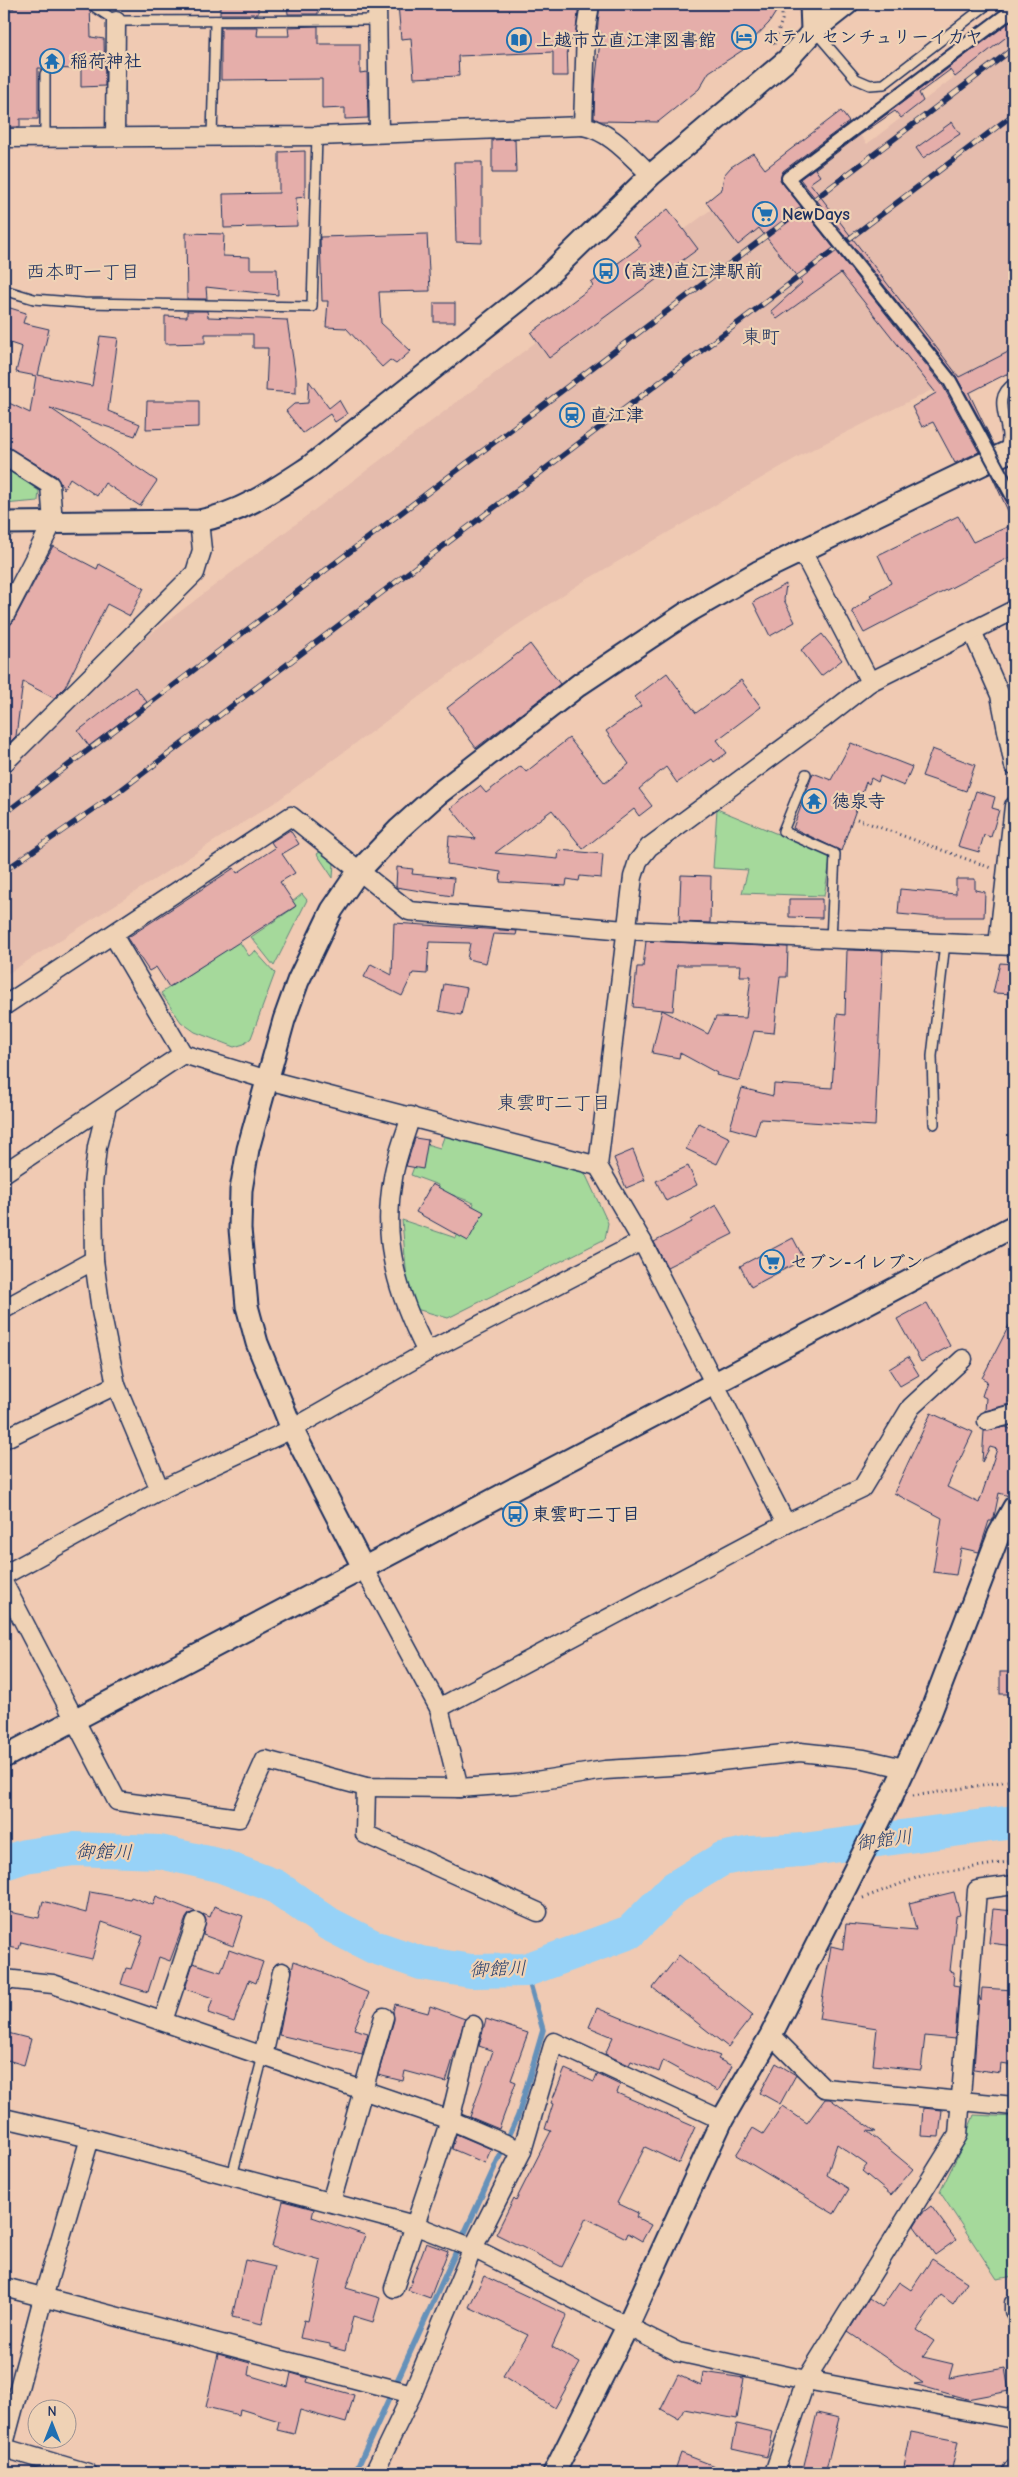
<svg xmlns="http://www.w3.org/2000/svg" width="1018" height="2477" viewBox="0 0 1018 2477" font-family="'Comic Neue','Klee One',sans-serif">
  <rect width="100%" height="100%" fill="#f0cab3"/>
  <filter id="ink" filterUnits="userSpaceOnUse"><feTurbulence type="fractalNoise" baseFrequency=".02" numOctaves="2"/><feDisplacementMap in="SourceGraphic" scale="10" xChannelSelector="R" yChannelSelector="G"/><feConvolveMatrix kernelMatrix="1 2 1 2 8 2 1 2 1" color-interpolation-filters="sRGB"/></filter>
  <g filter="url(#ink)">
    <polygon fill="#e5bcad" points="1014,31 1014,349 803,454 581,583 513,628 277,801 4,976 4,774 136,645 841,111 867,144"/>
    <g fill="#a5d99b" stroke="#60847c">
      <polygon points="4,466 39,491 38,501 4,504"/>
      <polygon points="717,809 831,856 824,896 742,893 748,870 713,868"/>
      <polygon points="320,852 334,863 333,878 317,854"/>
      <polygon points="302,894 307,900 274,966 251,937 295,907 292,902"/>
      <polygon points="239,941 249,956 255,951 275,973 251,1038 244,1044 234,1047 195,1032 181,1022 161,993"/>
      <polygon points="447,1129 583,1169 608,1223 605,1239 448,1318 416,1309 407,1281 402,1220 456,1238 460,1229 464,1230 474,1203 437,1189 438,1185 411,1175 423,1143 440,1148"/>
      <polygon points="974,2115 1014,2117 1014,2276 997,2279 940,2192 960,2151"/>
    </g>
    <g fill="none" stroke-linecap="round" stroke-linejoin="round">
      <polyline stroke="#6591ba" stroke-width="5.5" points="355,2473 518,2116 543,2030 526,1970"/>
      <polyline stroke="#97d2f7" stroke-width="34" points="4,1863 25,1856 74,1849 160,1852 222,1866 275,1886 329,1924 374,1947 421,1963 471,1971 526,1970 630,1932 674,1888 722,1859 751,1853 803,1850 1014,1822"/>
    </g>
    <g fill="#e5aeaa" stroke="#1b2f5e">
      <polygon points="14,4 90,4 91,37 104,39 105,86 81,87 81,69 38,68 38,119 20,119 20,127 4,127 4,8 14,8"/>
      <rect x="220" y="4" width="38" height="10"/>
      <polygon points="287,4 318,4 318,14 288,14"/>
      <polygon points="398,4 579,4 575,39 567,41 568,76 553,76 553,52 458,56 459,76 414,78 411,38 401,39"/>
      <polygon points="600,4 781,4 769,23 743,50 709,72 699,89 658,122 600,121 594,118 595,85 601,32 597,33"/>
      <polygon points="1014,19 1014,31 955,77 950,70 919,93 923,101 901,118 895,111 860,135 815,169 820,176 810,183 959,377 1014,349 1014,370 969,393 994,445 956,376 800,179"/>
      <polygon points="318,26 318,44 360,44 360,73 367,72 368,118 345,119 345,108 322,109 322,79 221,80 221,27 258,27 257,36 289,36 288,27"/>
      <polygon points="841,111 849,122 783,171 780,180 943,386 979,452 955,463 933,422 922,427 912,407 936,393 841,273 777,319 771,311 802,283 759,228 738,245 706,202 722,189 724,175 731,167 753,153 765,169"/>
      <polygon points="952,122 960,134 923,158 916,148"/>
      <polygon points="515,139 516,173 492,173 492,140"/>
      <polygon points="305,151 305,197 296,198 297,226 224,228 223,194 279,193 279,152"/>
      <polygon points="454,162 482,162 482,243 456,242"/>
      <polygon points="668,209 698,249 549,358 531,333 593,286 591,283 641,246 634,236"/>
      <polygon points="186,233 224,234 223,256 250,257 250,269 277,269 278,295 206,287 207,299 187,299"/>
      <polygon points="427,234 430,291 379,292 381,323 411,351 396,364 390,360 382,367 346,328 326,327 328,301 322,301 320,237"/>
      <rect x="434" y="303" width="21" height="19"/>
      <polygon points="4,306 26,313 23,323 49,329 38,375 92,386 100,336 118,338 108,411 140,424 135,436 50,408 157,481 140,506 105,483 97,496 70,478 64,489 56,476 4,445 4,415 9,403 30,413 36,376 16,372 22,347 4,341"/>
      <polygon points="187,311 207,311 208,317 287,320 296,378 296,393 266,391 268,348 253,348 253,334 205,334 205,343 165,344 165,316 187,317"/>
      <polygon points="309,381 329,408 339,400 347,414 335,422 330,414 303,433 286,411 294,404 308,403"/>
      <polygon points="147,401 199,401 199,427 146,429"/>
      <polygon points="991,474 1007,503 1014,507 1014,555 864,633 852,611 872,597 870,595 891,583 878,555 958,516 973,542 1014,524"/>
      <polygon points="53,546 97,569 99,564 144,588 130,616 107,604 65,687 54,698 23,682 16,736 4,748 4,629 13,622"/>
      <polygon points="786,584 784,600 795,622 770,636 753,602"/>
      <polygon points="822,634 842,660 821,676 801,650"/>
      <polygon points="530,644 560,684 476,748 447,708"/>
      <polygon points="667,673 696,713 741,680 761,707 717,740 727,753 714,762 712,759 677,783 666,767 639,789 652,806 639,816 634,809 583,849 552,810 495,853 558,859 559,850 603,854 601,878 580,876 579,881 567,879 566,886 500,882 501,872 447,864 449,836 476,839 451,808 480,786 486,793 521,766 526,772 569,738 605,783 629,764 606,731 641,706 635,697"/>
      <polygon points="135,687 147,702 89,746 78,731"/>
      <polygon points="851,743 912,767 904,786 880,776 878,782 871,778 869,784 866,782 841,851 793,828 813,773 831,780"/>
      <polygon points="932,749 975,765 966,791 922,776"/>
      <polygon points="976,791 995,797 992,808 999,810 991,837 984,835 979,852 958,846"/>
      <polygon points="290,830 299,844 282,854 295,873 280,882 296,906 169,987 156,967 149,971 127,938 234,868 237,873 275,848 271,842"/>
      <polygon points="397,867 413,869 412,874 454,878 452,896 396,887"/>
      <polygon points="681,875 711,876 710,923 679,922"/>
      <polygon points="956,879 975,879 975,890 985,892 984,917 932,917 898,914 900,889 956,894"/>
      <polygon points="789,899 822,899 822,918 789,917"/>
      <polygon points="394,923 517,931 516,935 493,934 486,963 467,959 470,943 429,942 427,974 413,973 402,996 364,977 371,964 392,975"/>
      <polygon points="646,941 788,947 787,977 780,977 774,1033 754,1031 740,1081 716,1075 717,1073 680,1053 679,1058 652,1053 662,1010 708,1034 716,1017 746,1018 751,976 740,976 741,965 677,965 673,1011 633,1007 637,967 643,967"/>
      <polygon points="847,950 883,951 875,1126 760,1119 755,1135 730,1128 742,1088 773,1096 774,1084 832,1088 837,1014 845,1015"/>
      <polygon points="1000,963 1014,964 1014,994 993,993"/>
      <polygon points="444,984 467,988 461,1015 439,1011"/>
      <polygon points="699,1123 730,1138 717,1164 686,1149"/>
      <polygon points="415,1138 428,1140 423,1169 406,1166"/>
      <polygon points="633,1150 645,1180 626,1188 614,1158"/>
      <polygon points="688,1166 697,1185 666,1201 656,1181"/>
      <polygon points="432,1184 484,1212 468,1241 416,1212"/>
      <polygon points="716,1205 733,1234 667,1267 654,1242 692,1222 691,1220"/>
      <polygon points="793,1238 804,1259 751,1287 740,1266"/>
      <polygon points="927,1303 950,1346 921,1362 897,1319"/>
      <polygon points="1014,1316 1014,1393 1009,1404 985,1411 986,1398 982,1396 987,1381 982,1378"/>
      <polygon points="908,1357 919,1375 900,1386 889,1369"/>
      <polygon points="931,1413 973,1432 947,1487 979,1503 997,1449 990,1447 982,1462 984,1431 1006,1427 1014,1431 1014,1495 1009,1496 999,1493 994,1517 992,1521 989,1521 979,1552 961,1548 956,1575 933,1572 942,1518 894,1493"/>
      <rect x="1000" y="1672" width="14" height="22"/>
      <polygon points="90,1892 130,1899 131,1897 153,1905 156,1896 196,1912 189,1914 186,1918 170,1961 159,1957 148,1992 121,1984 126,1968 131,1969 143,1936 102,1922 92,1959 21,1942 19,1949 4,1946 4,1911 39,1918 43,1901 86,1913"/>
      <polygon points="954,1892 960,1915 956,1916 950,1971 954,1972 953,1985 959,1986 955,2039 925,2036 921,2070 873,2065 877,2028 819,2019 831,1946 843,1949 846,1924 916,1930 909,1903"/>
      <polygon points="214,1906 243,1916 233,1946 203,1935 206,1920 203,1914 210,1917"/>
      <polygon points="993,1909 1014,1911 1014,1946 989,1943"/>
      <polygon points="229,1950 263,1962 256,1983 249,1980 234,2022 208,2013 213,1998 185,1989 193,1963 221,1972"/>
      <polygon points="679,1955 753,2015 728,2047 653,1988"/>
      <polygon points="294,1961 324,1972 324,1974 369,1993 354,2029 368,2033 362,2054 279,2035"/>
      <polygon points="982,1988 1014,1990 1011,2039 1014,2040 1014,2066 1001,2064 1000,2073 974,2069 979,1996 981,2001"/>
      <polygon points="395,2004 428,2013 430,2006 465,2019 446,2082 405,2071 403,2081 378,2075 394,2020 393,2011"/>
      <polygon points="597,2008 658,2033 720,2056 718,2059 732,2066 718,2091 663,2061 659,2072 631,2061 629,2065 605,2054 613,2037 589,2027"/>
      <polygon points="486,2019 528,2033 511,2080 516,2082 499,2129 470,2117 493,2051 479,2046"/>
      <polygon points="4,2032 31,2039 24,2065 4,2059"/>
      <polygon points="776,2063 796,2075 780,2104 760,2093"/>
      <polygon points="565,2069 594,2082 597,2074 620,2085 617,2093 695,2127 679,2163 645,2147 617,2203 638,2213 636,2217 651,2225 642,2241 628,2233 626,2238 586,2218 562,2267 496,2234 514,2198 516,2200 551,2131 545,2129 553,2104 551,2103"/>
      <polygon points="825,2099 830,2099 876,2132 867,2131 913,2169 891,2195 862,2171 867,2165 837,2144 827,2175 849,2189 834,2214 736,2155 753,2128 763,2134 782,2106 807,2123"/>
      <polygon points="923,2108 942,2110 939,2137 921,2136"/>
      <polygon points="456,2134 491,2149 485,2163 452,2149"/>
      <polygon points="283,2201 314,2209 312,2217 365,2235 346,2288 380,2298 373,2322 353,2316 345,2351 330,2347 330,2344 300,2338 304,2320 308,2321 321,2261 272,2247"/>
      <polygon points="931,2206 956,2240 935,2255 914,2226 922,2213"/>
      <polygon points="426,2243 448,2251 430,2298 408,2290"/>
      <polygon points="932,2259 967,2282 953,2304 941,2295 917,2330 934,2341 923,2357 953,2364 949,2378 1005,2368 1009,2391 967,2399 914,2384 923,2383 848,2332 869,2298 882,2307 899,2282 911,2290"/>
      <polygon points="245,2260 275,2267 262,2324 232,2317"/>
      <polygon points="484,2276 567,2315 552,2347 580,2363 555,2408 503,2376 528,2335 469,2307"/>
      <polygon points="218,2354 250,2363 248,2375 288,2387 291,2373 308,2378 307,2382 354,2395 346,2423 300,2410 294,2434 277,2430 279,2421 240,2409 239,2415 206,2407"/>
      <polygon points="703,2372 744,2378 737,2419 684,2409 679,2419 661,2409 678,2375 701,2386"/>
      <polygon points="817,2413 839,2418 825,2473 802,2473"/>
      <polygon points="737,2424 773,2432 767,2457 732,2449"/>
      <polygon points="911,2432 958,2441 951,2473 935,2473 904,2467"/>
      <polygon points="681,2453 730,2472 730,2473 674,2473"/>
    </g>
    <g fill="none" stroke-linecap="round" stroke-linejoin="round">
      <defs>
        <g id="service">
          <polyline points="96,4 96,8 116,21 377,20"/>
          <polyline points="814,30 856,79 870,85 884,84 988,4"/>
          <polyline points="45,136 45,74"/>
          <polyline points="212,137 215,21"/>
          <polyline points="4,290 34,299 84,303 312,307 317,136"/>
          <polyline points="1014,400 1012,406 1014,423"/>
          <path d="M1005 452C1006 447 1007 441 1007 436 1006 416 992 397 1014 383"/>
          <polyline points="806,774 783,831 835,854 831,940"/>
          <polyline points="934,1124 932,1056 945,943"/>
          <polyline points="232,2176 263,2056"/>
        </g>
        <g id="minor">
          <polyline points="377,4 379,133"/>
          <path d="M590 4 586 30 583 126C612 132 630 156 651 175"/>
          <polyline points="115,136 116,21"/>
          <polyline points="4,138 317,136 583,126"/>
          <polyline points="4,456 50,485 53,522 4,617"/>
          <polyline points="802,551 870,682"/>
          <polyline points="972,631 1000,695 1014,766"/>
          <polyline points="4,763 195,573 202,550 199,521"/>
          <polyline points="113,935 183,1054"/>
          <polyline points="998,945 1014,806"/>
          <polyline points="4,1006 291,816 409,911 625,930 1014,946"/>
          <polyline points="107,1106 97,1147 93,1185 94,1260 101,1311 116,1385 160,1490"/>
          <path d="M411 1116C405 1136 396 1157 393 1178 381 1242 398 1296 427 1352"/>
          <polyline points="4,1173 183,1054 268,1080 598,1166"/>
          <polyline points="4,1309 94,1260"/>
          <polyline points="987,1421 1014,1414"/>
          <polyline points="4,1439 116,1385"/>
          <polyline points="786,1524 862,1488 911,1407 963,1359"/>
          <polyline points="363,1567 439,1708 459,1788"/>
          <polyline points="4,1575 160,1490 292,1429 427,1352 642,1241"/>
          <polyline points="4,1584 117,1801 239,1818 265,1760 366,1787 459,1788 517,1784 605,1770 686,1765 800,1752 864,1759 904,1768"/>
          <polyline points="439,1708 786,1524 642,1241 598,1166 633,877 638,861 649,847 824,718 870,682 1014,610"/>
          <polyline points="366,1787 365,1834 538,1912"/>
          <polyline points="4,1979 53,1984 450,2120 522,2151"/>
          <polyline points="163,2021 196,1922"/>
          <polyline points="771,2035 824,2088 1014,2106"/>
          <polyline points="263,2056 282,1972"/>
          <polyline points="4,2118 90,2138 414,2225 473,2248 678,2352 806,2380 1014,2419"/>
          <polyline points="331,2202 384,2017"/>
          <polyline points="4,2287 412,2394"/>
          <polyline points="394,2288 450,2120 473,2025"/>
          <polyline points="1014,2303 1014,2311"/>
          <polyline points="4,2444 43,2298 90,2138"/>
          <polyline points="4,2448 88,2473"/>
          <polyline points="374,2473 412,2394 473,2248 522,2151 554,2042 722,2120"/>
          <polyline points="774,2473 806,2380 958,2135 977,1890 1014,1885"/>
          <polyline points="1011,2473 1014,2468"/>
        </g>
        <g id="tertiary">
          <path d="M4 523 199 521C241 513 274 490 309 467L537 286 651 175 787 60 814 30 847 4"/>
          <polyline points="363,1567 292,1429 257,1343 247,1306 240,1229 241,1190 248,1149 284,1020 298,981 332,910 358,872 399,829 438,794 580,684 688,612 758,572 1014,449"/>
          <polyline points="4,1757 1014,1226"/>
          <polyline points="554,2473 627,2327 722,2120 771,2035 890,1800 930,1714 999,1534 1014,1507"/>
        </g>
        <polyline id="secondary" points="813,4 814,30"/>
      </defs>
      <use href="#service" stroke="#1b2f5e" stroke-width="12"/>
      <use href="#minor" stroke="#1b2f5e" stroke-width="21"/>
      <use href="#tertiary" stroke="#1b2f5e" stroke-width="25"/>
      <use href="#secondary" stroke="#1b2f5e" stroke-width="29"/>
      <g stroke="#1b2f5e" stroke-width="3" stroke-dasharray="1 4" stroke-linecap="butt">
        <polyline points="774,44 782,20 782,4"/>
        <polyline points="857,819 991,868"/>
        <polyline points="913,1796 1014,1780"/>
        <polyline points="863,1898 924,1875 1014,1861"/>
      </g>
      <use href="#service" stroke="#efd2b5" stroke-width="9"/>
      <use href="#minor" stroke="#efd2b5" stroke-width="18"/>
      <use href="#tertiary" stroke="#efd2b5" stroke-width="21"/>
      <use href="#secondary" stroke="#efd2b5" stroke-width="25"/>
      <defs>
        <g id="rail">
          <polyline points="4,814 1014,48"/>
          <polyline points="4,871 117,793 1014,114"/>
        </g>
      </defs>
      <use href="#rail" stroke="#1b2f5e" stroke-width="5.5"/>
      <use href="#rail" stroke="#efd2b5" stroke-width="4" stroke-dasharray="11" stroke-linecap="butt"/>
      <defs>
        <polyline id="pedestrian-bridge" points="1014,9 788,178 950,381 1014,499"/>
      </defs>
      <use href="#pedestrian-bridge" stroke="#1b2f5e" stroke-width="16" stroke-linecap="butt"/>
      <use href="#pedestrian-bridge" stroke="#efd2b5" stroke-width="12"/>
    </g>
  </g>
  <defs>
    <symbol id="hotel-ring" viewBox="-11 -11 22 22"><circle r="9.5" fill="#efd2b5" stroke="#1f6fb2" stroke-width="1.5"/><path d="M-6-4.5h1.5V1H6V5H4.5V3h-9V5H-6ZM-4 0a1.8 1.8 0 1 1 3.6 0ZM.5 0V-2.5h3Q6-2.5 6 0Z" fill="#1f6fb2"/></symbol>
    <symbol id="library-ring" viewBox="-11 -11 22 22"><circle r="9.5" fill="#efd2b5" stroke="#1f6fb2" stroke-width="1.5"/><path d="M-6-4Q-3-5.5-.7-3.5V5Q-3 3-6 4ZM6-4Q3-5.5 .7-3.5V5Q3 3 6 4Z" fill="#1f6fb2"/></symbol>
    <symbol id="temple-ring" viewBox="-11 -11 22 22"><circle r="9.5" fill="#efd2b5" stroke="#1f6fb2" stroke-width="1.5"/><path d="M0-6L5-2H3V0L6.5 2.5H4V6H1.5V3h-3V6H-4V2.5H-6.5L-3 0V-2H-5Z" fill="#1f6fb2"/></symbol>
    <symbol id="supermarket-ring" viewBox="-11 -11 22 22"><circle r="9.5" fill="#efd2b5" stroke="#1f6fb2" stroke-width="1.5"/><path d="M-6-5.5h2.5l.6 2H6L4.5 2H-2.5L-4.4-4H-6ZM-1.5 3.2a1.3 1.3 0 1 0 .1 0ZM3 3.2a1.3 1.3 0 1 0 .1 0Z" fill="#1f6fb2"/></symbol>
    <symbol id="bus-ring" viewBox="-11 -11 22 22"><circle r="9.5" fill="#efd2b5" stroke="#1f6fb2" stroke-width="1.5"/><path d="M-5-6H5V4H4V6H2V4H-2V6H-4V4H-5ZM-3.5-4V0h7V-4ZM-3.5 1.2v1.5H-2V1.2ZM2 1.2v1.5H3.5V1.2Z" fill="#1f6fb2"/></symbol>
    <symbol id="station-ring" viewBox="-11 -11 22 22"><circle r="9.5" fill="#efd2b5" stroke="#1f6fb2" stroke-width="1.5"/><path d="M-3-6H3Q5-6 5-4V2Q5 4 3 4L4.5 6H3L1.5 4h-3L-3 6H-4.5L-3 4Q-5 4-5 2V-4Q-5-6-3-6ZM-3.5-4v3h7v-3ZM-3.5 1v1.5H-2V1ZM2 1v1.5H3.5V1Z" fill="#1f6fb2"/></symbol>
  </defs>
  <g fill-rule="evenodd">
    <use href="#hotel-ring" x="730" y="23" width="28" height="28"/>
    <use href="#library-ring" x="505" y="26" width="28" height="28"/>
    <use href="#temple-ring" x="38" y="47" width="28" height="28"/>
    <use href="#supermarket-ring" x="751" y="200" width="28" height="28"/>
    <use href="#bus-ring" x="592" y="257" width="28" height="28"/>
    <use href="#station-ring" x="558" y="401" width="28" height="28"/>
    <use href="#temple-ring" x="800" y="787" width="28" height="28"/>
    <use href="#supermarket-ring" x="758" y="1248" width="28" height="28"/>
    <use href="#bus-ring" x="501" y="1500" width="28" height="28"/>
  </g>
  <g text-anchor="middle" stroke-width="4.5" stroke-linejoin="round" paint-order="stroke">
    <g font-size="18" font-weight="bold" fill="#1b2f5e" stroke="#efd2b5" text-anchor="start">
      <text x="762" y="43">ホテル センチュリーイカヤ</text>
      <text x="536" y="46">上越市立直江津図書館</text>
      <text x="70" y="67">稲荷神社</text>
      <text x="782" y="220">NewDays</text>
      <text x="624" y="277">(高速)直江津駅前</text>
      <text x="590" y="421">直江津</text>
      <text x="832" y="807">徳泉寺</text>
      <text x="790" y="1268">セブン-イレブン</text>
      <text x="532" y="1520">東雲町二丁目</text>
    </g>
    <g font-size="19" fill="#1b2f5e" stroke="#efd2b5">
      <text x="83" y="278">西本町一丁目</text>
      <text x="761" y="343">東町</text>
      <text x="554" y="1109">東雲町二丁目</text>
    </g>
    <g font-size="19" font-style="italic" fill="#273f6d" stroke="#efd2b5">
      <text transform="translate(884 1839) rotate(-7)" y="7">御館川</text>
      <text transform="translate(104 1851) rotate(1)" y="7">御館川</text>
      <text transform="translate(498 1968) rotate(-2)" y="7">御館川</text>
    </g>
  </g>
  <rect width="1018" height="2477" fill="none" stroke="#efd2b5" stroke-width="20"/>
  <rect x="10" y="10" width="998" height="2457" fill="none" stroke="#1b2f5e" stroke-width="2" filter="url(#ink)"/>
  <g transform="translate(52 2424)"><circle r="24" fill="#efd2b5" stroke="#9a9192"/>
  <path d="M0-4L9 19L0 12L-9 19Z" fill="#1f6fb2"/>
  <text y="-8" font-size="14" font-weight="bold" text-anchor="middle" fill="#1b2f5e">N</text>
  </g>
</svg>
